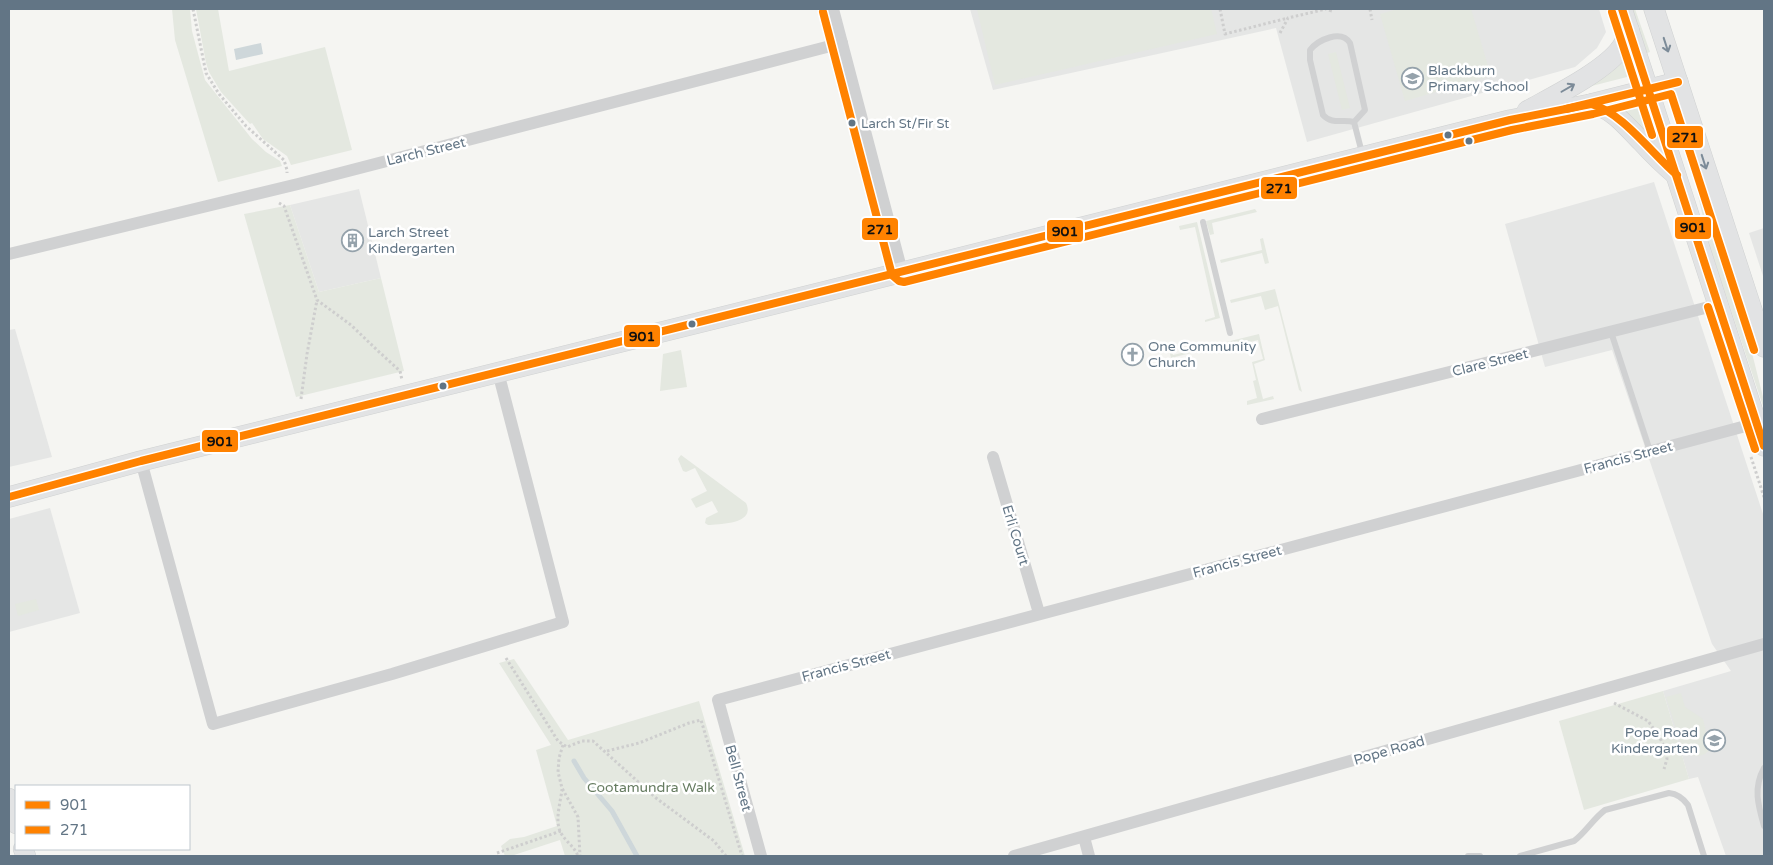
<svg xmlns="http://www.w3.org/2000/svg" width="1773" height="865" viewBox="0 0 1773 865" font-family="'Varela Round',sans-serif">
  <rect width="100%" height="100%" fill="#f5f5f2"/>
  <g fill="#e5e6e5">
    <polygon points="970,9 1599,9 1606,32 1597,48 1575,67 1307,142 1276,28 993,90"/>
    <polygon points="1654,182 1764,517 1764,856 1726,856 1698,777 1689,779 1663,691 1731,671 1712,644 1612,350 1545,367 1505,224"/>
    <polygon points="359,189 381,278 319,292 290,205"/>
    <polygon points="1764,228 1764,279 1749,233"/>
    <polygon points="15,329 52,457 9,467 9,330"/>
    <polygon points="50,508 80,613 9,632 9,519"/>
  </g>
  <g fill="#e4e8e0">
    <polygon points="172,9 190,9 192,31 205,80 252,139 266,152 280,161 282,166 218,182 175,40"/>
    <polygon points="196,9 218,9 229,71 325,47 352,150 291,165 287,156 263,139 252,123 250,124 221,92 209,72 206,63"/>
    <polygon points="977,9 1211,9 1217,34 995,85"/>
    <polygon points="1397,9 1471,9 1491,76 1405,101 1380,14"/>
    <polygon points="1632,9 1635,9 1650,52 1647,53"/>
    <polygon points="1336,52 1350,108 1342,110 1328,54"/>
    <polygon points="1624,59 1628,75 1627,77 1576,90"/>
    <polygon points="1638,102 1640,104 1655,151 1615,108"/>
    <polygon points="1671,106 1674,106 1675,109 1742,313 1764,401 1764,409 1710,247 1692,170"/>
    <polygon points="290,205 319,292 381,278 404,371 296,397 244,214"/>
    <polygon points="1255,209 1257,212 1212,223 1214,234 1210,235 1206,221"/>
    <polygon points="1197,222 1220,318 1205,322 1205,320 1215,317 1195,227 1180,230 1179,226"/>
    <polygon points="1263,238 1269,263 1265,264 1262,253 1221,263 1220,260 1262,250 1260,239"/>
    <polygon points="1275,289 1302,392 1299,390 1278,306 1265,310 1261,296 1231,303 1230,300"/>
    <polygon points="1259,334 1265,360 1254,364 1263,399 1273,396 1274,399 1247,405 1247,401 1257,398 1253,381 1256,380 1252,362 1263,359 1258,340 1235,346 1234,342 1171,358 1169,350 1170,348 1173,355"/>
    <polygon points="681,350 687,387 660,391 663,354"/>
    <path d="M681 455 746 503C756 524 720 524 708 525L705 523 706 518 718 512 712 501 696 508 691 499 707 491 695 468 686 472 683 471 678 459Z"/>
    <polygon points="36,599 39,610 18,616 15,604"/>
    <polygon points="514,659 568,740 699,701 745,856 565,856 560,840 511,856 505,856 501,846 510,839 524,837 557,826 536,750 551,745 499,663"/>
    <polygon points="1663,691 1689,779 1584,810 1559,721"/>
    <path d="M1681 693 1685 707 1703 719 1710 749C1702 759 1693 757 1683 751L1666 697Z"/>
  </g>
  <polygon fill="#ced7da" points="261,43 263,54 236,60 234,49"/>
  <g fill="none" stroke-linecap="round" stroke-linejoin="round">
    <polyline stroke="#ced7da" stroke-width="5" points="574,761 584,778 612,811 637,856"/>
    <defs>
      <g id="secondary">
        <polyline points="9,798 16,824"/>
        <polyline points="23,849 26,856"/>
      </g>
      <g id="primary">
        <polyline points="1622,9 1764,446"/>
        <polyline points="1654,9 1764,347"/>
        <path d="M1591 104C1613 108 1626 126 1641 141 1652 153 1663 164 1675 174"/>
        <path d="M1527 111C1552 97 1605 71 1621 48 1625 43 1627 36 1629 30"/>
        <polyline points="9,497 141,461 839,288 1314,169 1510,120 1591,104 1678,82"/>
      </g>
    </defs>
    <use href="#secondary" stroke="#d0d2d2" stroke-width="20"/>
    <use href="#primary" stroke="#d0d2d2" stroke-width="21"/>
    <g stroke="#cecece" stroke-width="3" stroke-dasharray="2.5 2.5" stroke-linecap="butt">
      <polyline points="193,9 206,73 219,94 246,126 284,160 287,170 287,173"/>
      <polyline points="1220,9 1225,34 1288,18"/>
      <polyline points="1370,9 1372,20"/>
      <polyline points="1330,12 1331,9"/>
      <polyline points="1280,33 1288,18 1326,9"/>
      <polyline points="279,203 284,206 317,300 351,325 377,350 400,371 402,380"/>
      <polyline points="301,399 307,354 317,300"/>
      <polyline points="1751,457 1764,497"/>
      <polyline points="506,658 558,741 567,747 582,741 593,741 656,798 714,841 726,856"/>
      <polyline points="1614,703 1648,721 1659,736 1666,751 1667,759 1664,769"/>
      <polyline points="563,745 559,758 558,772 562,788 578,817 580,856"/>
      <polyline points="607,751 639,743 689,723 701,720 742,856"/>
      <path d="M562 789C561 801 554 821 561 833 566 842 574 846 578 856"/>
      <polyline points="497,853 561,831"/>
    </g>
    <g stroke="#d0d1d2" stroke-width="6">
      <path d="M1354 122C1343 119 1332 125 1323 115L1310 60V50C1318 40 1341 29 1350 43L1365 110 1354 122 1362 153"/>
      <polyline points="1203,222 1230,333"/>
      <polyline points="1611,332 1650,451"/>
      <path d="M1764 768C1753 788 1758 805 1764 826"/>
      <polyline points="1468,856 1480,856"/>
      <path d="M1520 856 1574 841C1586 832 1593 819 1605 810L1669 793C1678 794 1683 798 1688 805L1704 856"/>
    </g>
    <g stroke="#d0d1d2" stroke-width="12">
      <polyline points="833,9 902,272"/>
      <polyline points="9,254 298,184 842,43"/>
      <polyline points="1262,419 1717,305"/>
      <polyline points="993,457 1039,613"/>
      <polyline points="141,461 213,724 392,674 563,622 498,372"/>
      <polyline points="1084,837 1089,856"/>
      <polyline points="761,856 718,700 1757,423"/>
      <polyline points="1014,856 1764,644"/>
    </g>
    <use href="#secondary" stroke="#e2e3e4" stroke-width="19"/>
    <use href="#primary" stroke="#e2e3e4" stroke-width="20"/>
    <defs>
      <g id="bus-1">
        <polyline points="1622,9 1764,446"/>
        <polyline points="1566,109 1678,82"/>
        <path d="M9 497 141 461 1510 120 1591 104C1622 112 1652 154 1677 175"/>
      </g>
      <g id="bus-2">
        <polyline points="823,12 892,275 899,281 904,282 1512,130 1593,114 1671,94 1754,350"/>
        <polyline points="1612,12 1652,135"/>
        <polyline points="1708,307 1755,449"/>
      </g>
    </defs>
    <use href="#bus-1" stroke="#fff" stroke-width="11"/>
    <use href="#bus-2" stroke="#fff" stroke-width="11"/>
    <use href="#bus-1" stroke="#ff8200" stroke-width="8"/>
    <use href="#bus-2" stroke="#ff8200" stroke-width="8"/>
  </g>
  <defs><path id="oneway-shaft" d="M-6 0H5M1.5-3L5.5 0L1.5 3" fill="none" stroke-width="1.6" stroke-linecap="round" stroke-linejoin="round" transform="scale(1.25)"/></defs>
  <g stroke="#7c8b98">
    <use href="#oneway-shaft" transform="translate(1666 45) rotate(72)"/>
    <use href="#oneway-shaft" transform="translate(1568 88) rotate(-30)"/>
    <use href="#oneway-shaft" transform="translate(1704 162) rotate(72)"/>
  </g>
  <defs>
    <symbol id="school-ring" viewBox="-11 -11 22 22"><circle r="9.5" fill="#fff" stroke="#95a2ab" stroke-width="1.5"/><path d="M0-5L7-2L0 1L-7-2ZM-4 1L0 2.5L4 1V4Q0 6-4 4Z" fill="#95a2ab"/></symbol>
    <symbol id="building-ring" viewBox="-11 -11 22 22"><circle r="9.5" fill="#fff" stroke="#95a2ab" stroke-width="1.5"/><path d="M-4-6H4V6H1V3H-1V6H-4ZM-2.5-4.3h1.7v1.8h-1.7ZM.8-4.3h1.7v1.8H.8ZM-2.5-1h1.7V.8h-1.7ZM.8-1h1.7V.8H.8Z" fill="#95a2ab"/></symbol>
    <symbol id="church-ring" viewBox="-11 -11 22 22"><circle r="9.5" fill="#fff" stroke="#95a2ab" stroke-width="1.5"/><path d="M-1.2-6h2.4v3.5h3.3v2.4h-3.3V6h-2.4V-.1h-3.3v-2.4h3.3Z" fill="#95a2ab"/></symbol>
  </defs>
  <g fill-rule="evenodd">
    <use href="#school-ring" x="1400" y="66" width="25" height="25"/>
    <use href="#building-ring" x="340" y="228" width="25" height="25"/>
    <use href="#church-ring" x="1120" y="342" width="25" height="25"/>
    <use href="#school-ring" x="1702" y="728" width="25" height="25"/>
  </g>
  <g fill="#627585" stroke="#fff" stroke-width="2">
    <circle cx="852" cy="123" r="4.5"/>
    <circle cx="1448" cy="135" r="4.5"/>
    <circle cx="1469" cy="141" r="4.5"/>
    <circle cx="692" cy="324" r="4.5"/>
    <circle cx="443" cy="386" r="4.5"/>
  </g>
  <g text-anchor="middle" stroke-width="5" stroke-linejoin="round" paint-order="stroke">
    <g font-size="13" fill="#627585" stroke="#fff" text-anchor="start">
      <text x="861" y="128">Larch St/Fir St</text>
    </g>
    <g font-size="14" fill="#627585" stroke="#fff" text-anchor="start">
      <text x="1428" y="75">Blackburn<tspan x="1428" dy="16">Primary School</tspan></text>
      <text x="368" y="237">Larch Street<tspan x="368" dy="16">Kindergarten</tspan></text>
      <text x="1148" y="351">One Community<tspan x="1148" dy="16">Church</tspan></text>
      <text x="1698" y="737" text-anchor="end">Pope Road<tspan x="1698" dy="16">Kindergarten</tspan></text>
    </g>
    <g font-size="14" fill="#627585" stroke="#fff">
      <text transform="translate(426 151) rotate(-14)" y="5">Larch Street</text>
      <text transform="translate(1490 362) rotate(-14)" y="5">Clare Street</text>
      <text transform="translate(1628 457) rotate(-15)" y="5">Francis Street</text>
      <text transform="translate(1016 535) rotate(73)" y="5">Erli Court</text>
      <text transform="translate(1237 561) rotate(-15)" y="5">Francis Street</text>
      <text transform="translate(846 665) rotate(-15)" y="5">Francis Street</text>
      <text transform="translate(1389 750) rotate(-16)" y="5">Pope Road</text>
      <text transform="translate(739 778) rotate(75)" y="5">Bell Street</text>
    </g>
    <g font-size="14" fill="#667c61" stroke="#fff">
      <text x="651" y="792">Cootamundra Walk</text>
    </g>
  </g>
  <g stroke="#fff" stroke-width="2">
    <rect x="1666" y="125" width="38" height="24" rx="5" fill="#ff8200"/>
    <rect x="1260" y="176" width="38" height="24" rx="5" fill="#ff8200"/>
    <rect x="1674" y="216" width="38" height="24" rx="5" fill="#ff8200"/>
    <rect x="861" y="217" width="38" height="24" rx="5" fill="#ff8200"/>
    <rect x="1046" y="219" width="38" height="24" rx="5" fill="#ff8200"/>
    <rect x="623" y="324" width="38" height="24" rx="5" fill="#ff8200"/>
    <rect x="201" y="429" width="38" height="24" rx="5" fill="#ff8200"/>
  </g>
  <g font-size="14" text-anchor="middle" font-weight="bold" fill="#111">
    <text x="1685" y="142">271</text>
    <text x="1279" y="193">271</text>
    <text x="1693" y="232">901</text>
    <text x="880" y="234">271</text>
    <text x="1065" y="236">901</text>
    <text x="642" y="341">901</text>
    <text x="220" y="446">901</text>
  </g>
  <rect width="1773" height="865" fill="none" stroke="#627585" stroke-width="20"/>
  <rect x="15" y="785" width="175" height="65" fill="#ffffff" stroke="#c0c8ce"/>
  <rect x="25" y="801" width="25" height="8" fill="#ff8200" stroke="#c0c8ce"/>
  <text x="60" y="810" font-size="15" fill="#627585">901</text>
  <rect x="25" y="826" width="25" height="8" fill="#ff8200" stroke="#c0c8ce"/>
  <text x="60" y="835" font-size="15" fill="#627585">271</text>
</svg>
